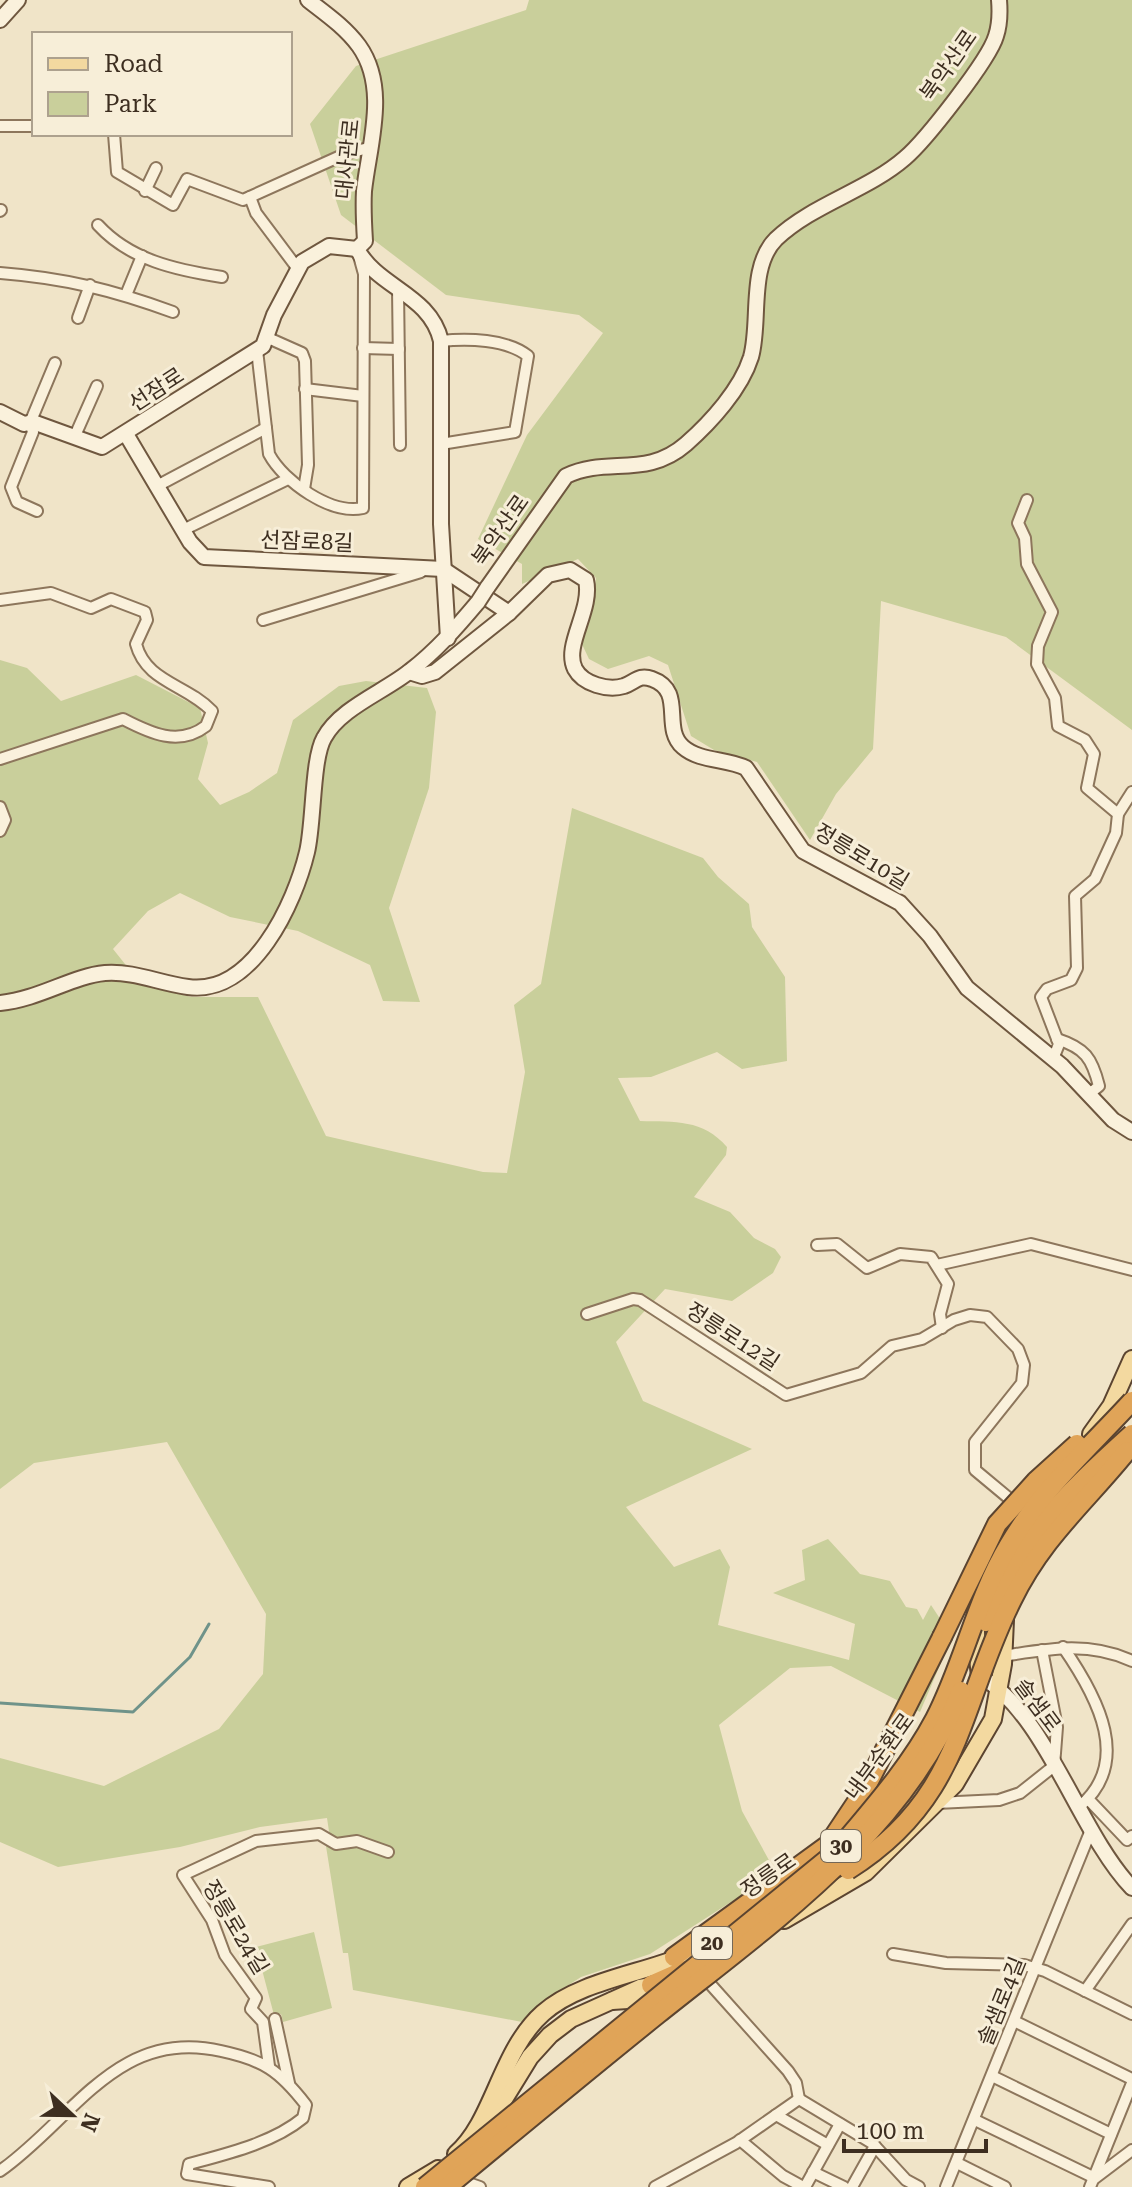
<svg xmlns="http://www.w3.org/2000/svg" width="1132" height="2187" viewBox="0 0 1132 2187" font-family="'Roboto Serif','Noto Sans KR',serif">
  <rect width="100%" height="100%" fill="#f0e4c8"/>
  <g fill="#c9cf9b">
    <polygon points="529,0 1132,0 1132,730 1006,637 881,601 873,749 836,794 810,840 757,762 714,750 691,736 668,665 649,656 608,669 589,659 581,642 593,607 596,578 578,559 522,584 522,564 478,539 527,435 603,333 579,315 446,295 341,215 310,124 356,66 526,10"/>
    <path d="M0 660 27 668 61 701 136 675 200 708 208 743 198 779 220 805 249 792 277 773 293 720 339 686 366 681 427 688 436 712 429 788 389 908 420 1002 383 1001 370 965 298 931 230 917 180 893 148 911 113 949 141 984 191 997H258L326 1136 483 1172 507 1173 525 1072 514 1005 541 984 572 808 703 858 718 877 749 904 752 927 785 977 787 1061 742 1069 717 1052 651 1077 618 1078 640 1121C675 1122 703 1119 727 1147L726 1155 694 1197 730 1212 754 1238 775 1249 781 1257 773 1273 732 1301 665 1289 616 1342 643 1401 752 1449 626 1507 674 1567 720 1549 730 1567 718 1625 849 1660 855 1624 773 1593 805 1580 802 1550 828 1539 860 1574 890 1581 906 1607 917 1609 923 1620 931 1605 952 1637 920 1712 831 1666 790 1668 719 1725 742 1811 776 1873 650 1954 581 1977 544 2001 522 2022 353 1990 348 1953H343L325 1840 330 1838 327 1818 260 1827 180 1847 58 1867 0 1842V1758L104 1786 219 1729 263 1674 266 1614 167 1442 34 1463 0 1489Z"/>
    <polygon points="314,1932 332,2008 283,2022 281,2014 274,2015 256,1947"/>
  </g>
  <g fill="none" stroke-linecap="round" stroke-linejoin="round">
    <polyline stroke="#6f938a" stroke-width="3" points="0,1703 133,1712 190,1657 209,1624"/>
    <defs>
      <g id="street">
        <polyline points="0,126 34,126"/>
        <polyline points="114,134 117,172 173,205 187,179 243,200 345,154 372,147"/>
        <polyline points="145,191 156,168"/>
        <polyline points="250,197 256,213 298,269"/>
        <polyline points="0,211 1,210"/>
        <path d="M98 225C130 260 176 270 222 277"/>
        <path d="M0 273C64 278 113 290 173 312"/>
        <polyline points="398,289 400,445"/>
        <polyline points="126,295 142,256"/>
        <polyline points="78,318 90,285"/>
        <polyline points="266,337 302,353 305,361 308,465 304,489"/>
        <path d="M441 341C467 338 507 339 528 356L515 432 441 444"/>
        <polyline points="363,348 399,349"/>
        <path d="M257 350 269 454C284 482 331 515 363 508L364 274 359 256"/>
        <polyline points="305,389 363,396"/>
        <polyline points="74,438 97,386"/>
        <polyline points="157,486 266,428"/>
        <polyline points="1027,500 1018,523 1025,538 1027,564 1052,612 1038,646 1037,664 1055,698 1058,726 1085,740 1094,754 1087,788 1118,814 1116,833 1095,879 1075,896 1077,968 1071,980 1047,989 1041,997 1059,1044 1053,1059"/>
        <polyline points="37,511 17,502 11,487 33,432 30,423 55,363"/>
        <polyline points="183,530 288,479"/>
        <path d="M0 600 51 593 91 608 111 599 145 612 147 620 136 644C146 682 186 684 212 711L206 726C179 747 150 733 123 719L0 759"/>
        <polyline points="263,620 421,572"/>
        <polyline points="0,807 5,820 0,831"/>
        <polyline points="1118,814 1132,792"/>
        <path d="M1057 1039C1085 1048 1092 1058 1099 1086L1088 1095"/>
        <polyline points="817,1245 837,1244 867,1268 900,1254 931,1257 948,1284 940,1314 942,1328"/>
        <polyline points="937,1265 1031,1244 1132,1270"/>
        <polyline points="587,1314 633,1299 640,1300 786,1395 861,1373 892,1346 922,1339 954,1320 970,1315 987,1317 1018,1349 1024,1365 1022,1383 975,1442 975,1470 1017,1505"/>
        <path d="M1063 1647C1099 1699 1132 1763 1079 1807"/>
        <path d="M1003 1656C1048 1649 1089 1641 1132 1661"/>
        <polyline points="1090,1801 1127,1840 1132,1836"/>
        <polyline points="937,1803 999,1800 1020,1793 1054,1766 1057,1727 1042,1650"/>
        <polyline points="893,1954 946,1963 1024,1965 1045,1971 1132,2014"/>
        <polyline points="703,1976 788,2071 796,2083 799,2099"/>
        <polyline points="1085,1991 1132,1924"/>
        <polyline points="275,2019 289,2083"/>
        <polyline points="1014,2021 1132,2079"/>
        <polyline points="269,2066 263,2022 251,2009 256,1998 225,1955 212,1920 183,1875 256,1841 319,1834 336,1844 357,1841 388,1852"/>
        <polyline points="992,2076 1111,2134"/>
        <polyline points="799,2099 872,2143 906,2180 919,2187"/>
        <polyline points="776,2115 828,2145"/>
        <polyline points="977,2121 1095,2178 1132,2150"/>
        <polyline points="740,2140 783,2176 803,2187"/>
        <polyline points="959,2164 1005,2187"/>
        <path d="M0 2171C73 2120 117 2027 221 2051 263 2060 279 2070 306 2105L303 2118C273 2143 226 2154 189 2164L187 2174 269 2187"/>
        <polyline points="813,2172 844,2187"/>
        <polyline points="454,2178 480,2187"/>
        <polyline points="655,2187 736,2143 799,2099"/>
        <polyline points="805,2187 840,2124"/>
        <polyline points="852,2187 875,2146"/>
        <polyline points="946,2187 1091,1830"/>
        <polyline points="1090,2187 1132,2083"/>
      </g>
      <g id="secondary">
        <path d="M308 0C326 14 345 27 359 46 389 88 369 145 364 191 363 208 364 225 365 241L357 249C378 288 430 294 441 341V524L448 638"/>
        <polyline points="0,20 18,0"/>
        <polyline points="0,412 24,424 33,422 102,447 263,346 274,315 302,262 329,246 357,249"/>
        <polyline points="126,434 190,542 204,557 443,569 509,613"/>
        <path d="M487 588 566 476C607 456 646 479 686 444 711 422 741 389 751 357 761 322 748 267 776 239 813 204 867 191 905 158 925 141 989 60 996 36 1000 24 1000 12 999 0"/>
        <path d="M409 672 422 676 435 672 509 613 548 575 570 570 586 580C593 610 563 645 575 669 583 684 608 691 624 686 635 682 639 674 652 679 686 691 661 728 683 747 700 762 727 758 746 768L803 851 900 903 930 936 967 988 1062 1066 1113 1120 1132 1132"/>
        <path d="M0 1003C40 999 72 976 105 973 135 971 158 983 188 987 253 996 295 902 307 852 314 823 312 759 324 738 340 708 384 692 410 671 436 651 457 627 478 602"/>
        <path d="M981 1677C1046 1713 1079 1833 1132 1888"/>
      </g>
      <g id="primary">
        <polyline points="1091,1434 1111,1406 1132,1359"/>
        <path d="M980 1676C970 1591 974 1570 1027 1502"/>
        <polyline points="880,1828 930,1780"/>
        <polyline points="784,1920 866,1872 955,1784 993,1719 1003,1664 1005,1620"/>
        <polyline points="612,2001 659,1998"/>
        <polyline points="479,2140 530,2057 550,2035 571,2019 640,1988 663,1984"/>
        <path d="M456 2154C494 2121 500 2051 543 2013 588 1973 675 1972 723 1935"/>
        <polyline points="408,2187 438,2169"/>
      </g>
      <g id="highway">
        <polyline points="674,1957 828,1845 864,1791 942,1637"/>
        <polyline points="651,1985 685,1970"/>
      </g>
    </defs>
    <use href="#street" stroke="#8d765c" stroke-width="14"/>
    <use href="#secondary" stroke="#6f573f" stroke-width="18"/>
    <use href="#primary" stroke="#5b4430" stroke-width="20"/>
    <use href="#highway" stroke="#5b4430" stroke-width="22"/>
    <use href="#street" stroke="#faf1dc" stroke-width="10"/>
    <use href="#secondary" stroke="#faf1dc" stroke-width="14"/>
    <use href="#primary" stroke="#f3d9a0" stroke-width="16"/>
    <use href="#highway" stroke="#e0a458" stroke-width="18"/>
    <defs>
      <polyline id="secondary-bridge" points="478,602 487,588"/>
      <g id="highway-bridge">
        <path d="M986 1622C1013 1543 1072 1488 1132 1434"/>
        <polyline points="942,1637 997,1524 1036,1481 1077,1444"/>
        <path d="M848 1870C963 1798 958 1708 1012 1600 1043 1537 1084 1504 1127 1451"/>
        <path d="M425 2187 836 1852C871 1810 909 1768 935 1719 964 1663 976 1600 1009 1545 1041 1490 1090 1447 1132 1401"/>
        <path d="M447 2187C517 2129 587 2071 658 2014 773 1922 904 1832 961 1691"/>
      </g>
    </defs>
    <use href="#secondary-bridge" stroke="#6f573f" stroke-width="18" stroke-linecap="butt"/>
    <use href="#highway-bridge" stroke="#5b4430" stroke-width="22" stroke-linecap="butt"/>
    <use href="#secondary-bridge" stroke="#faf1dc" stroke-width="14"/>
    <use href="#highway-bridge" stroke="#e0a458" stroke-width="18"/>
  </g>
  <g text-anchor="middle" stroke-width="6" stroke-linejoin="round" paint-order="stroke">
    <g fill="#f7eed8" stroke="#756857" stroke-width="2">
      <rect x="821" y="1830" width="40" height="32" rx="6"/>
      <rect x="692" y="1927" width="40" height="32" rx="6"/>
    </g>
    <g font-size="20" font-weight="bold" fill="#3d2e20">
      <text x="841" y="1853">30</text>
      <text x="712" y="1950">20</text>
    </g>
    <g font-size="22" fill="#3d2e20" stroke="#f7eed8">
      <text transform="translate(948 65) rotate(-55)" y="8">북악산로</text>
      <text transform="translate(347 159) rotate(-84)" y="8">대사관로</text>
      <text transform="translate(156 389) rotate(-33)" y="8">선잠로</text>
      <text transform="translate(500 530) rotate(-55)" y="8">북악산로</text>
      <text transform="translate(307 541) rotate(2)" y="8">선잠로8길</text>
      <text transform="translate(862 856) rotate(31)" y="8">정릉로10길</text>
      <text transform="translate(733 1336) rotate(33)" y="8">정릉로12길</text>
      <text transform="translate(1038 1705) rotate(53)" y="8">솔샘로</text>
      <text transform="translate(879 1756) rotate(-54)" y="8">내부순환로</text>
      <text transform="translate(768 1875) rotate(-35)" y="8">정릉로</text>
      <text transform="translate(236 1927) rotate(59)" y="8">정릉로24길</text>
      <text transform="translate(1001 2001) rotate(-68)" y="8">솔샘로4길</text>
    </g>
  </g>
  <rect x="32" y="32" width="260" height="104" fill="#f7eed8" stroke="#ada18e" stroke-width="2"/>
  <rect x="48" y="58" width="40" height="12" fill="#f3d9a0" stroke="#ada18e" stroke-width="2"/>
  <text x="104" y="72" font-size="24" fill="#3d2e20">Road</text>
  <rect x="48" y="92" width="40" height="24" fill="#c9cf9b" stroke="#ada18e" stroke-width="2"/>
  <text x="104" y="112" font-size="24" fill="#3d2e20">Park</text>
  <g transform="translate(72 2115) rotate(112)" stroke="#f7eed8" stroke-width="6" paint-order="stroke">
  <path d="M0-6L14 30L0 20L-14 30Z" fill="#3d2e20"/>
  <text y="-12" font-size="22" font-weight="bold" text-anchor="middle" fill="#3d2e20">N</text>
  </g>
  <path d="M844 2139v12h142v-12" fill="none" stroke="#3d2e20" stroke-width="4"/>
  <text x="856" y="2139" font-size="24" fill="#3d2e20" stroke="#f7eed8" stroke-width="6" paint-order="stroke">100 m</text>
</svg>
